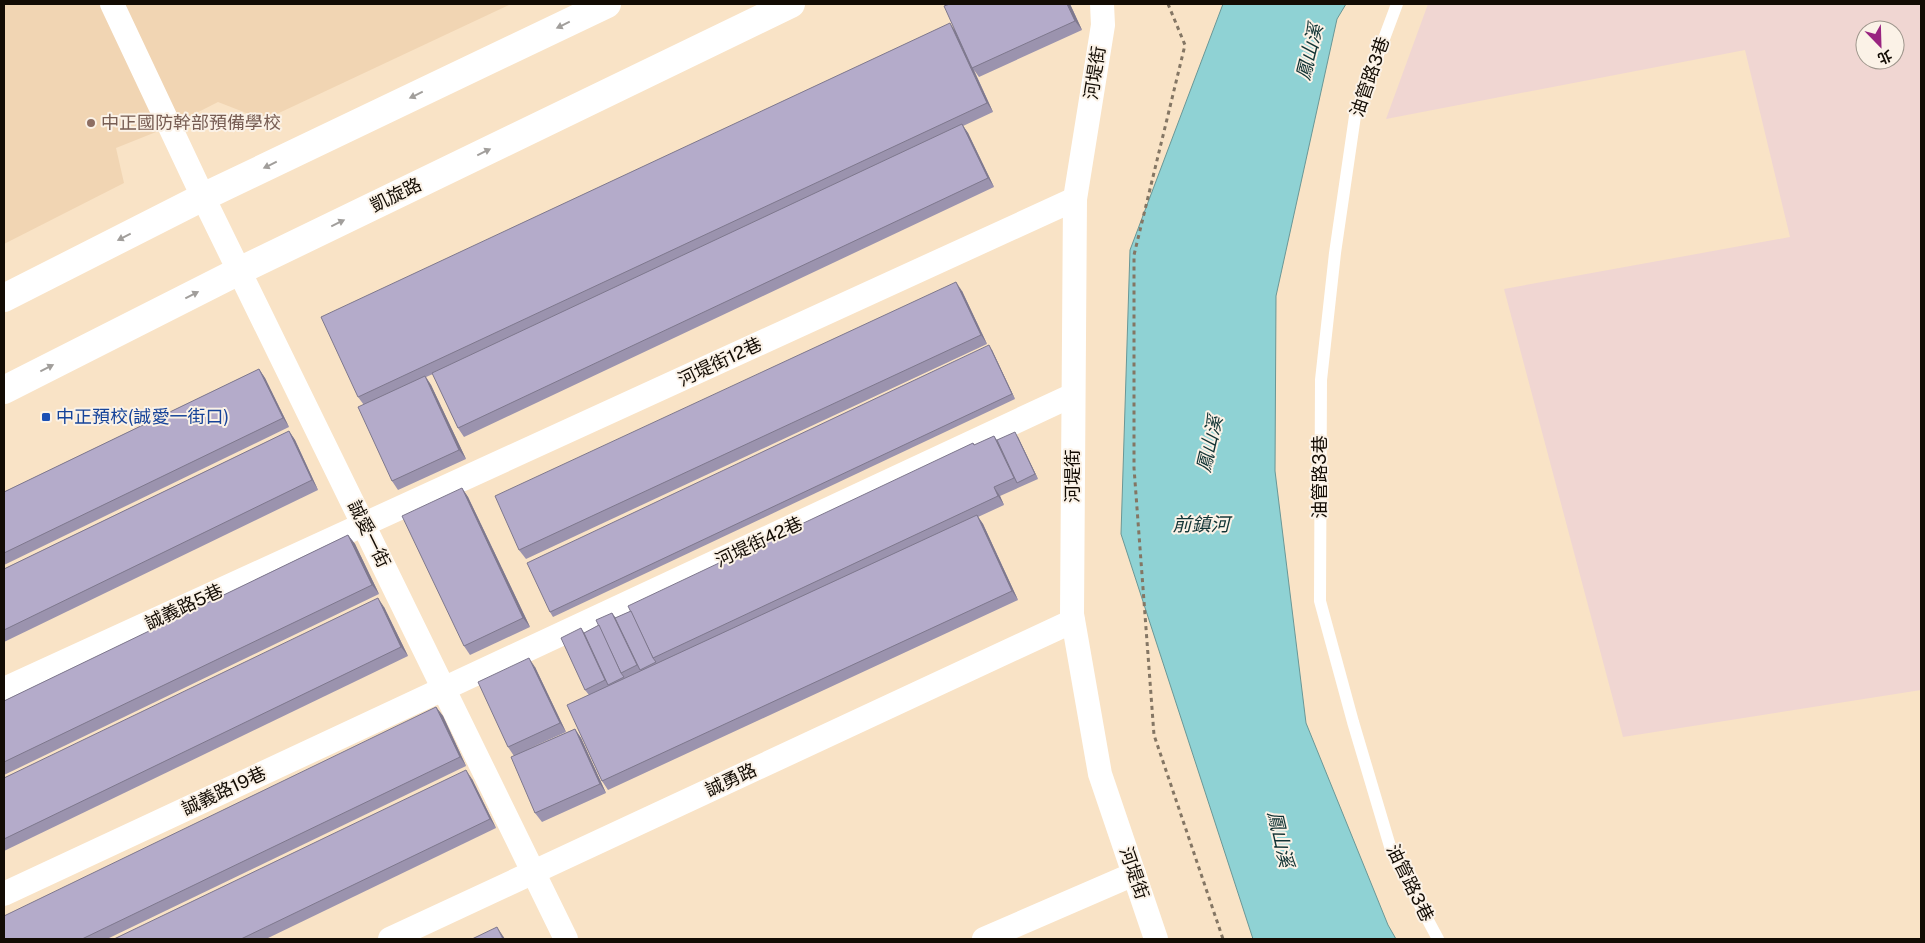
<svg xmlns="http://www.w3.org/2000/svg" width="1925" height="943" viewBox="0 0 1925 943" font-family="'Public Sans','Noto Sans TC',sans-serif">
  <rect width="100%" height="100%" fill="#f9e3c6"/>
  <polygon fill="#f1d5b3" points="4,4 511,4 264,120 218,102 171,126 116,148 124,183 4,244"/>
  <path fill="#f0d6d2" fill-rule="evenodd" d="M1428 4H1921V690L1623 737 1504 289 1790 237 1745 50 1386 119ZM1865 30H1895V60H1865Z"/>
  <polygon fill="#8fd2d4" stroke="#6a9796" points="1223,4 1346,4 1337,19 1276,296 1275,471 1306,723 1388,925 1396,939 1253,939 1121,534 1130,250"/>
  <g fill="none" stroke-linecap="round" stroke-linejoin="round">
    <polyline stroke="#847664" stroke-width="3" stroke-dasharray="4 4" stroke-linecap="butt" points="1168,4 1185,45 1134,255 1134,468 1154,735 1223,939"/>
    <polyline stroke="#fff" stroke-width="12" points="1397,4 1355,116 1335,253 1321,380 1320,601 1353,722 1392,853 1438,939"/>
    <g stroke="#fff" stroke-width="24">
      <polyline points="112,4 203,197 566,939"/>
      <polyline points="1102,4 1103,25 1075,199 1072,614 1100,774 1156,939"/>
      <polyline points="4,689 1075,199"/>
      <polyline points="4,894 1073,395"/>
      <polyline points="390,939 1073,621"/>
      <polyline points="984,939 1134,874"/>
    </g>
    <g stroke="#fff" stroke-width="28">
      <polyline points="4,298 203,197 607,4"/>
      <polyline points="4,390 239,271 791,4"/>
    </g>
  </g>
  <g fill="#9b93ae">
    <polygon points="950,4 1070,4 1082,30 979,77 974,70 993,112 963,126 968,133 994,187 464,437 458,428 433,374 426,377 431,385 466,459 398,490 392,481 364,405 358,397 956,31"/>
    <polygon points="962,291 987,344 526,559 519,550"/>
    <polygon points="992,350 1015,399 553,617 550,612"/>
    <polygon points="259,369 265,378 289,427 4,565 4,492"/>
    <polygon points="289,431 295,440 318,490 4,642 4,569"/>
    <polygon points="994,436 997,440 1018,437 1038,479 1000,496 1004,505 978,517 983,524 1018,600 608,790 602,781 589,695 585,690 581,628 584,633 599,625 612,613 615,618 631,611 973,443 975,445"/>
    <polygon points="462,488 468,497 530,627 470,655 464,646"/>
    <polygon points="348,535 355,544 379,594 4,775 4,701"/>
    <polygon points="384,607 408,656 4,851 4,778"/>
    <polygon points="535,667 566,732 528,749 575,729 581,738 606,793 542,822 535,813 514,756 508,747"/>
    <polygon points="436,707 443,716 466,766 107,939 4,939"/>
    <polygon points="472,779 496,828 266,939 114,939"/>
  </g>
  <g fill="#7e788d">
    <polygon points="1067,4 1070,4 1082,30 1075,21"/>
    <polygon points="950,23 956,32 993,112 987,103"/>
    <polygon points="962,124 968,133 994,187 988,178"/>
    <polygon points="956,282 962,291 987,344 981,335"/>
    <polygon points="989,345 992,350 1015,399 1012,394"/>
    <polygon points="259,369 265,378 289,427 283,418"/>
    <polygon points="425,376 431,385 466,459 459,450"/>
    <polygon points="289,431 295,440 318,490 312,480"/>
    <polygon points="1015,432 1018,437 1038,479 1035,474"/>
    <polygon points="994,436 1000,445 1017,483 1014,478"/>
    <polygon points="994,487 1000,496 1004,505 998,496"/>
    <polygon points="462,488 468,497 530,627 523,618"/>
    <polygon points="977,515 983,524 1018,600 1012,591"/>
    <polygon points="348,535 355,544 379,594 372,585"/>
    <polygon points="378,598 384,607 408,656 401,647"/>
    <polygon points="612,613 619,622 640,670 637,665"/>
    <polygon points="581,628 587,637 608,685 611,689 605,680"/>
    <polygon points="529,658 535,667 566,732 560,723"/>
    <polygon points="436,707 443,716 466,766 460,757"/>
    <polygon points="575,729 581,738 606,793 600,784"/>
    <polygon points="466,770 472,779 496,828 490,819"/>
    <polygon points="497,927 505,939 503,939"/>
  </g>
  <g fill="#b4abca" stroke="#7e788d">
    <polygon points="950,4 1067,4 1075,21 972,68 944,6"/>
    <polygon points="950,23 987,103 358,397 321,317"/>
    <polygon points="962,124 988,178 458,428 432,373"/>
    <polygon points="956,282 981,335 519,550 495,496"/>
    <polygon points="989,345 1012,394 550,612 527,563"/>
    <polygon points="259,369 283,418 4,553 4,492"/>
    <polygon points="425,376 459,450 392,481 358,407"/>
    <polygon points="289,431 312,480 4,630 4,569"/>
    <polygon points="1015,432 1035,474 1017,483 997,440"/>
    <polygon points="994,436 1014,478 994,487 998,496 653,658 628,606 973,443 974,445"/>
    <polygon points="462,488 523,618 464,646 402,516"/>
    <polygon points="977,515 1012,591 602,781 567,705"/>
    <polygon points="348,535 372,585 4,762 4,701"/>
    <polygon points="378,598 401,647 4,839 4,778"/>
    <polygon points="631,611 653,658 656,662 640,670 615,618"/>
    <polygon points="612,613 637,665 621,673 596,620"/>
    <polygon points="599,625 621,673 624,677 608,685 584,633"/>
    <polygon points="581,628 605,680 585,690 561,638"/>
    <polygon points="529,658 560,723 508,747 478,682"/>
    <polygon points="436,707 460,757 82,939 4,939 4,916"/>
    <polygon points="575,729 600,784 535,813 511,757"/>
    <polygon points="466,770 490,819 241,939 114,939"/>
    <polygon points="497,927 503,939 472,939"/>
  </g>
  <defs><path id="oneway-solid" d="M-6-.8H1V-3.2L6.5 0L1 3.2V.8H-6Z" transform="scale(1.25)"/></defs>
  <g fill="#a19e9b">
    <use href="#oneway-solid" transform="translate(563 25) rotate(154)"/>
    <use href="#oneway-solid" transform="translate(416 95) rotate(154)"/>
    <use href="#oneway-solid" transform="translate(484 152) rotate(-26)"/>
    <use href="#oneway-solid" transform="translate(270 165) rotate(154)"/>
    <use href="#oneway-solid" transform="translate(338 223) rotate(-26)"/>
    <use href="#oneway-solid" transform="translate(124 237) rotate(153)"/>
    <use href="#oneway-solid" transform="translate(192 295) rotate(-27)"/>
    <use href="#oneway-solid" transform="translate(47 368) rotate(-27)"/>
  </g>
  <circle fill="#8d6e63" stroke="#fbf2e7" stroke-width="2" cx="91" cy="123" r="5"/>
  <rect fill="#1a4fb4" stroke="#fbf2e7" stroke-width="2" x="41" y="412" width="10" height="10" rx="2.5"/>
  <g text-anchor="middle" stroke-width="4" stroke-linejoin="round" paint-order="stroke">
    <g font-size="18" fill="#130c04" stroke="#fbf2e7">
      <text transform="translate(1095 73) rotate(-81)" y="6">河堤街</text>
      <text transform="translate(1370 77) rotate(-71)" y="6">油管路3巷</text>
      <text transform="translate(396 195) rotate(-26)" y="6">凱旋路</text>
      <text transform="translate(720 362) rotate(-25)" y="6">河堤街12巷</text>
      <text transform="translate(1073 476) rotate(-90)" y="6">河堤街</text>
      <text transform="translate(1320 477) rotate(-90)" y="6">油管路3巷</text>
      <text transform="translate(369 534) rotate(64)" y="6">誠愛一街</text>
      <text transform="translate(759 542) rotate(-25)" y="6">河堤街42巷</text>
      <text transform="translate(184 607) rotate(-25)" y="6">誠義路5巷</text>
      <text transform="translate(731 780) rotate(-25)" y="6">誠勇路</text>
      <text transform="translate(224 791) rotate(-25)" y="6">誠義路19巷</text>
      <text transform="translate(1134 873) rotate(71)" y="6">河堤街</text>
      <text transform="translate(1410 883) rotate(64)" y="6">油管路3巷</text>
    </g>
    <g font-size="18" fill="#785e54" stroke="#fbf2e7" text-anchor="start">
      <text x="101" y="129">中正國防幹部預備學校</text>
    </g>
    <g font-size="18" fill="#164399" stroke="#fbf2e7" text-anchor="start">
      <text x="56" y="423">中正預校(誠愛一街口)</text>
    </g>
    <g font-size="19" font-style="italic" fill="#113334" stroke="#fbf2e7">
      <text transform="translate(1309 52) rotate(-76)" y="7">鳳山溪</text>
      <text transform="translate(1209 444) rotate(-77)" y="7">鳳山溪</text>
      <text x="1201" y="531">前鎮河</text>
      <text transform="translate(1281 839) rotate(77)" y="7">鳳山溪</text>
    </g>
  </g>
  <rect width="1925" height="943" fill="none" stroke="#130c04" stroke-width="10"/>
  <g transform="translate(1880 45) rotate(157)"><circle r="24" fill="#fbf2e7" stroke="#9e968c"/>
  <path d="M0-4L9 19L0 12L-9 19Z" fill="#992480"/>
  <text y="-8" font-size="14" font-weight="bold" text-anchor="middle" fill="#130c04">北</text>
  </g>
</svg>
